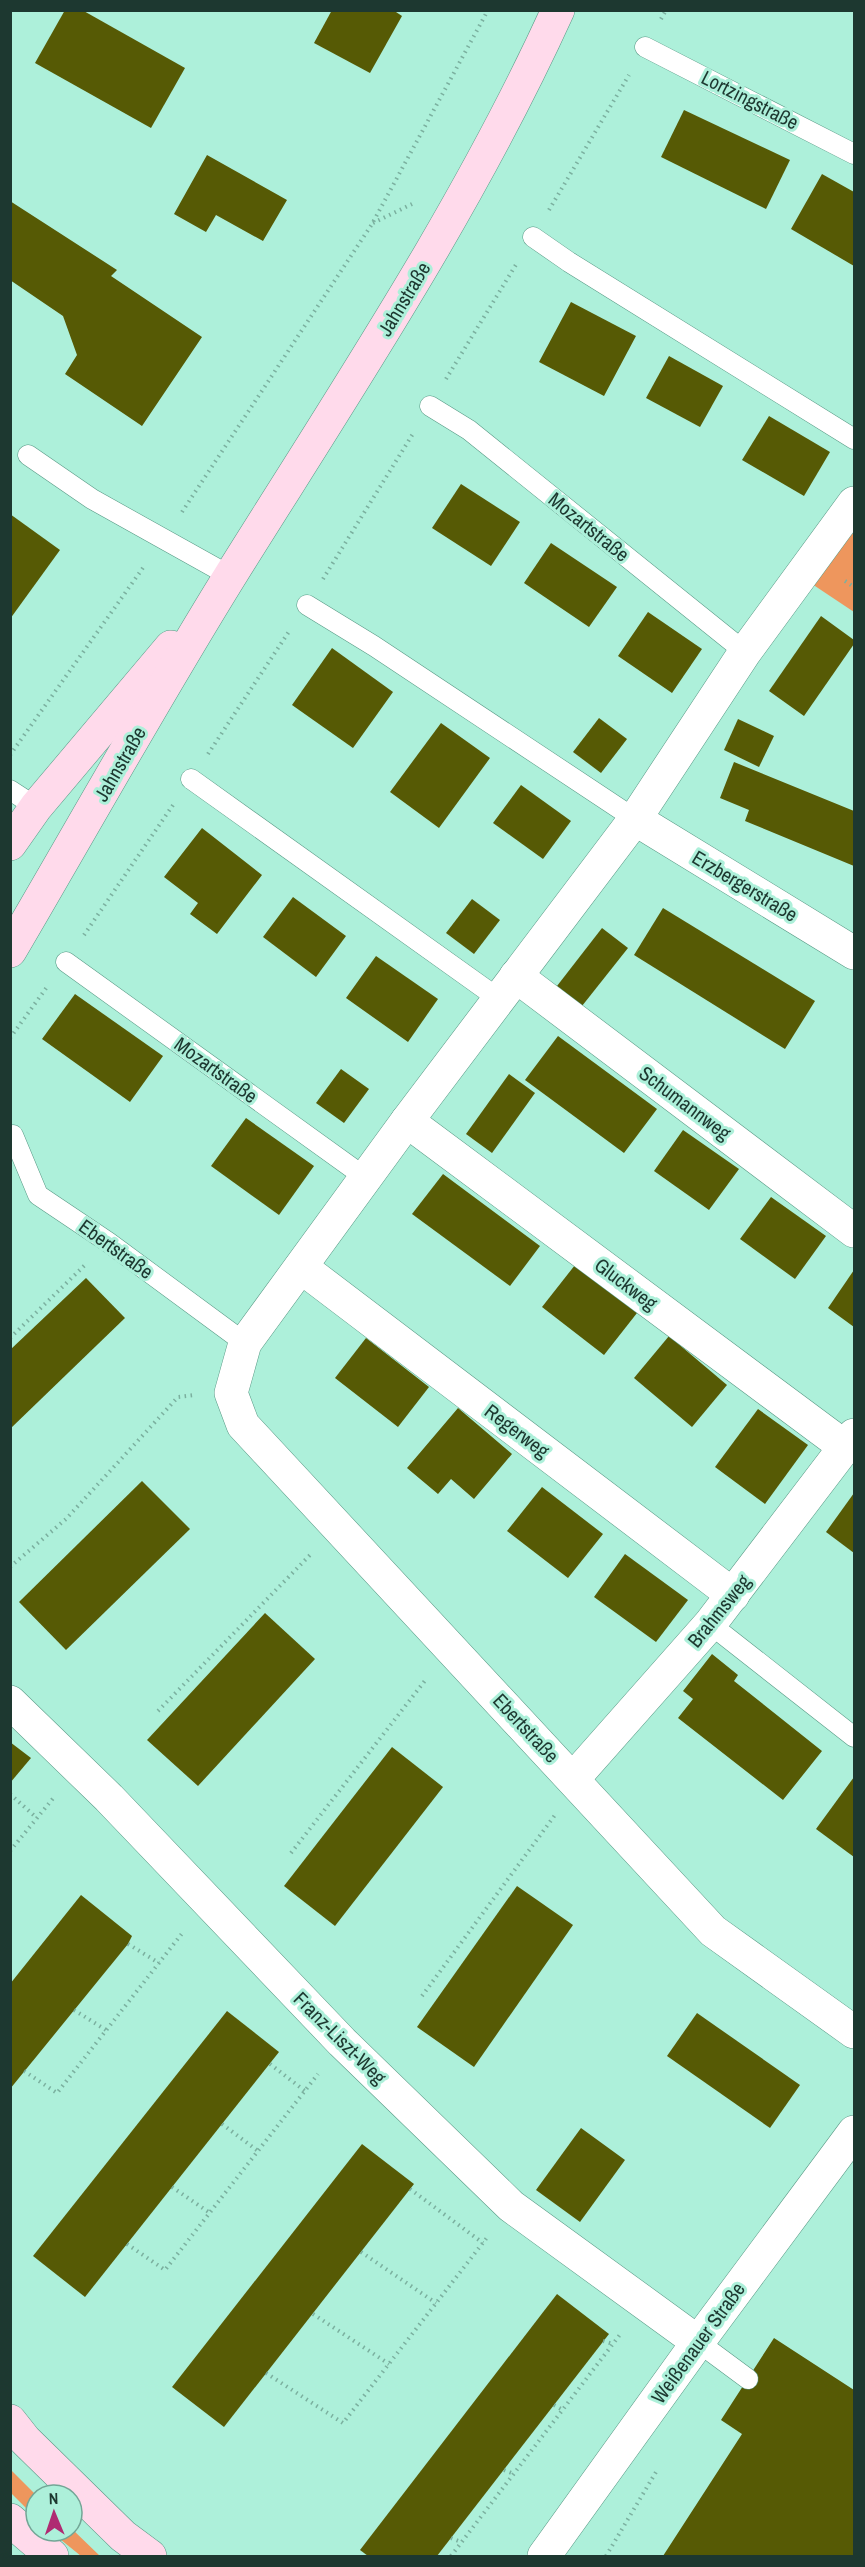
<svg xmlns="http://www.w3.org/2000/svg" width="865" height="2567" viewBox="0 0 865 2567" font-family="'Archivo Narrow',sans-serif">
  <rect width="100%" height="100%" fill="#adf0da"/>
  <g fill="#ee965d">
    <polygon points="854,532 854,612 812,584 835,553"/>
    <polygon points="11,2470 36,2495 36,2518 11,2493"/>
    <polygon points="72,2529 100,2556 101,2556 81,2556 50,2531 72,2531"/>
  </g>
  <g fill="#565a05">
    <polygon points="65,10 82,10 185,68 151,128 35,63"/>
    <polygon points="332,10 393,10 402,16 370,73 314,43"/>
    <polygon points="684,110 790,160 766,209 661,157"/>
    <polygon points="207,155 287,200 263,241 216,215 206,232 174,214"/>
    <polygon points="822,174 854,192 854,266 791,229"/>
    <polygon points="10,201 117,270 111,276 202,337 142,426 65,374 77,355 63,316 10,280"/>
    <polygon points="571,302 636,336 604,396 539,362"/>
    <polygon points="669,356 723,386 700,427 646,398"/>
    <polygon points="769,416 830,452 804,496 742,460"/>
    <polygon points="461,484 520,522 491,566 432,528"/>
    <polygon points="10,514 60,550 10,619"/>
    <polygon points="551,543 617,587 589,627 524,583"/>
    <polygon points="648,612 702,649 672,693 618,656"/>
    <polygon points="821,616 854,640 854,644 804,716 769,691"/>
    <polygon points="332,648 393,692 353,748 292,705"/>
    <polygon points="599,718 627,739 601,773 573,752"/>
    <polygon points="738,719 774,736 759,767 724,750"/>
    <polygon points="441,723 490,758 439,828 390,792"/>
    <polygon points="734,762 854,811 854,866 745,821 749,810 720,798"/>
    <polygon points="521,785 571,821 543,859 493,823"/>
    <polygon points="202,828 262,875 217,934 190,914 198,903 164,877"/>
    <polygon points="293,897 346,936 316,977 263,937"/>
    <polygon points="472,899 500,920 474,954 446,933"/>
    <polygon points="663,908 815,1001 785,1049 634,955"/>
    <polygon points="602,928 628,948 582,1006 557,986"/>
    <polygon points="376,956 438,999 408,1042 346,998"/>
    <polygon points="75,994 163,1056 130,1102 42,1039"/>
    <polygon points="558,1036 657,1109 624,1153 525,1080"/>
    <polygon points="341,1069 369,1089 344,1123 316,1103"/>
    <polygon points="509,1074 535,1093 492,1153 466,1134"/>
    <polygon points="246,1118 314,1166 279,1215 211,1166"/>
    <polygon points="683,1130 739,1169 709,1210 654,1171"/>
    <polygon points="443,1174 540,1246 510,1286 412,1214"/>
    <polygon points="771,1197 826,1236 795,1279 740,1239"/>
    <polygon points="575,1265 637,1313 604,1355 542,1307"/>
    <polygon points="854,1270 854,1327 828,1308"/>
    <polygon points="86,1278 125,1318 10,1429 10,1350"/>
    <polygon points="669,1336 727,1385 692,1427 634,1378"/>
    <polygon points="366,1338 429,1387 398,1427 335,1378"/>
    <polygon points="458,1408 512,1454 474,1499 451,1479 438,1494 407,1468"/>
    <polygon points="758,1409 808,1445 765,1504 715,1467"/>
    <polygon points="142,1481 190,1529 66,1650 19,1602"/>
    <polygon points="542,1487 603,1534 568,1578 507,1531"/>
    <polygon points="854,1493 854,1553 826,1532"/>
    <polygon points="625,1554 688,1600 656,1642 594,1597"/>
    <polygon points="265,1613 315,1659 198,1786 147,1740"/>
    <polygon points="712,1654 738,1675 734,1681 822,1751 783,1800 678,1718 693,1699 683,1691"/>
    <polygon points="10,1742 31,1758 10,1783"/>
    <polygon points="392,1747 443,1787 335,1926 284,1886"/>
    <polygon points="854,1777 854,1857 816,1829"/>
    <polygon points="517,1886 573,1925 474,2067 417,2027"/>
    <polygon points="81,1895 132,1936 128,1944 10,2089 10,1984"/>
    <polygon points="227,2011 279,2052 85,2297 33,2256"/>
    <polygon points="697,2013 800,2085 770,2128 667,2056"/>
    <polygon points="581,2128 625,2160 580,2222 536,2190"/>
    <polygon points="362,2144 414,2184 224,2427 172,2387"/>
    <polygon points="557,2294 609,2334 437,2556 368,2556 360,2550"/>
    <polygon points="774,2338 854,2390 854,2556 663,2556 742,2434 721,2420"/>
  </g>
  <g fill="none" stroke-linecap="round" stroke-linejoin="round">
    <defs>
      <g id="service">
        <polyline points="645,47 854,154"/>
        <polyline points="533,237 569,262 854,439"/>
        <polyline points="430,406 469,430 745,652"/>
        <polyline points="28,455 92,499 230,576"/>
        <polyline points="307,605 374,646 635,819"/>
        <polyline points="191,779 499,999"/>
        <polyline points="10,790 36,807"/>
        <polyline points="66,962 366,1178"/>
        <polyline points="13,1135 38,1195 108,1242 245,1343"/>
        <polyline points="710,1624 854,1737"/>
        <polyline points="698,2342 748,2379"/>
      </g>
      <g id="minor">
        <polyline points="854,503 745,652 635,819 407,1121 245,1343 231,1393 243,1425 713,1931 854,2032"/>
        <polyline points="635,819 854,953"/>
        <polyline points="516,976 854,1231"/>
        <polyline points="407,1121 845,1447"/>
        <polyline points="301,1267 733,1595"/>
        <polyline points="10,1702 109,1798 342,2042 511,2206 698,2342"/>
        <polyline points="573,1779 710,1624 854,1435"/>
        <polyline points="544,2556 698,2342 854,2132"/>
      </g>
      <g id="secondary">
        <polyline points="10,844 36,807 171,647"/>
        <path d="M10 951C84 825 155 697 232 573 347 389 468 208 558 10"/>
        <polyline points="10,2421 25,2440 123,2536 150,2556"/>
        <polyline points="10,2520 52,2556"/>
      </g>
    </defs>
    <use href="#service" stroke="#589985" stroke-width="21"/>
    <use href="#minor" stroke="#589985" stroke-width="34"/>
    <use href="#secondary" stroke="#589985" stroke-width="34"/>
    <g stroke="#7bb09f" stroke-width="4" stroke-dasharray="1.5 4.5" stroke-linecap="butt">
      <polyline points="661,19 666,10"/>
      <polyline points="549,210 629,75"/>
      <polyline points="373,223 412,204"/>
      <polyline points="446,379 517,263"/>
      <polyline points="182,512 372,224 488,10"/>
      <polyline points="323,579 414,432"/>
      <polyline points="845,581 854,587"/>
      <polyline points="208,754 290,630"/>
      <polyline points="10,755 145,565"/>
      <polyline points="84,935 173,805"/>
      <polyline points="10,1038 47,987"/>
      <polyline points="10,1338 86,1264"/>
      <polyline points="10,1567 66,1519 178,1397 195,1395"/>
      <polyline points="158,1711 310,1555"/>
      <polyline points="10,1794 37,1818"/>
      <polyline points="10,1851 55,1796"/>
      <polyline points="291,1853 427,1678"/>
      <polyline points="128,1944 159,1963"/>
      <polyline points="422,1996 555,1815"/>
      <polyline points="74,2010 106,2030"/>
      <polyline points="270,2064 305,2091"/>
      <polyline points="24,2071 57,2093 184,1931"/>
      <polyline points="222,2124 258,2151"/>
      <polyline points="172,2187 210,2213"/>
      <polyline points="410,2189 483,2243"/>
      <polyline points="127,2244 165,2270 318,2074"/>
      <polyline points="361,2252 436,2303"/>
      <polyline points="313,2314 389,2364"/>
      <polyline points="603,2341 613,2344"/>
      <polyline points="266,2373 343,2423 489,2235"/>
      <polyline points="554,2405 563,2410"/>
      <polyline points="504,2470 514,2474"/>
      <polyline points="451,2538 461,2542"/>
      <polyline points="451,2556 622,2332"/>
      <polyline points="606,2556 656,2472"/>
    </g>
    <use href="#service" stroke="#fff" stroke-width="20"/>
    <use href="#minor" stroke="#fff" stroke-width="33"/>
    <use href="#secondary" stroke="#ffdaeb" stroke-width="33"/>
  </g>
  <g text-anchor="middle" stroke-width="6" stroke-linejoin="round" paint-order="stroke">
    <g font-size="20" fill="#1d3830" stroke="#adf0da">
      <text transform="translate(750 100) rotate(27)" y="7">Lortzingstraße</text>
      <text transform="translate(404 299) rotate(-59)" y="7">Jahnstraße</text>
      <text transform="translate(589 527) rotate(39)" y="7">Mozartstraße</text>
      <text transform="translate(120 764) rotate(-60)" y="7">Jahnstraße</text>
      <text transform="translate(745 886) rotate(31)" y="7">Erzbergerstraße</text>
      <text transform="translate(216 1070) rotate(36)" y="7">Mozartstraße</text>
      <text transform="translate(685 1103) rotate(37)" y="7">Schumannweg</text>
      <text transform="translate(116 1249) rotate(36)" y="7">Ebertstraße</text>
      <text transform="translate(626 1284) rotate(37)" y="7">Gluckweg</text>
      <text transform="translate(517 1431) rotate(37)" y="7">Regerweg</text>
      <text transform="translate(719 1611) rotate(-51)" y="7">Brahmsweg</text>
      <text transform="translate(526 1728) rotate(47)" y="7">Ebertstraße</text>
      <text transform="translate(340 2038) rotate(45)" y="7">Franz-Liszt-Weg</text>
      <text transform="translate(698 2343) rotate(-54)" y="7">Weißenauer Straße</text>
    </g>
  </g>
  <rect width="865" height="2567" fill="none" stroke="#1d3830" stroke-width="24"/>
  <g transform="translate(54 2513) rotate(358)"><circle r="28" fill="#adf0da" stroke="#73a696" stroke-width="1.5"/>
  <path d="M0-4.5L10 22L0 15L-10 22Z" fill="#af2b72"/>
  <text y="-9" font-size="16" font-weight="bold" text-anchor="middle" fill="#1d3830">N</text>
  </g>
</svg>
